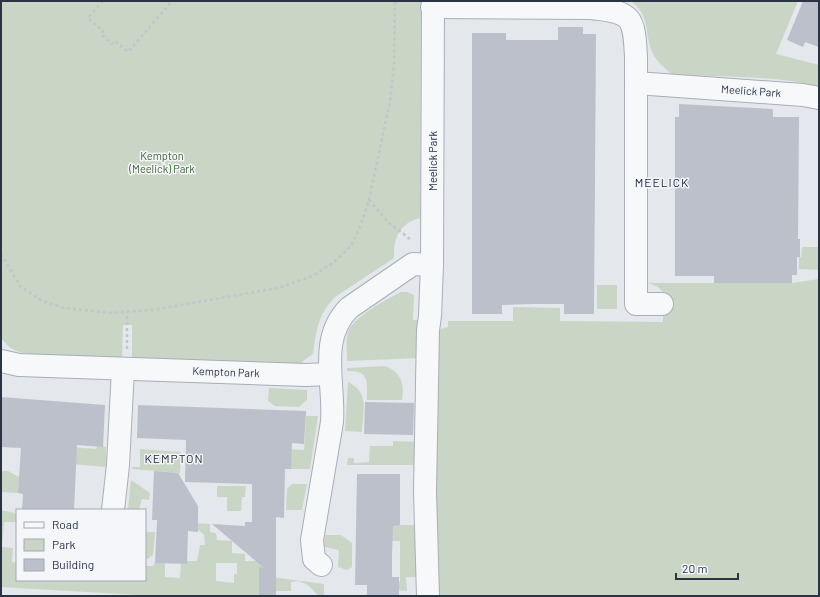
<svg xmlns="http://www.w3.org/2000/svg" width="820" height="597" viewBox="0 0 820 597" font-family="Barlow,sans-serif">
  <rect width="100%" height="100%" fill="#e4e7ec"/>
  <g fill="#c9d6c5" fill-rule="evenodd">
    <path d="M1 1H421L420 218C400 223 393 238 394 258L335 297C318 314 316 332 313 354L303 361 302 366 132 359V325H123L122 358 28 354C15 352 9 348 1 338Z"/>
    <path d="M631 1H798L776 54 819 65V87C772 74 720 78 672 74 661 66 651 56 649 42 645 23 647 14 631 1Z"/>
    <polygon points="802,247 819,247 819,270 799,269 799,257 801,257"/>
    <polygon points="819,279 819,596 436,596 434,555 437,330 448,327 448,321 513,321 513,307 560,308 560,321 663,322 663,292 658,287 648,283 792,283"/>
    <rect x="597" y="285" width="20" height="24"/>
    <path d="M401 292H407L414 295 413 320H421V358L347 361C347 351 345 339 349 330 355 316 387 299 401 292Z"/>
    <path d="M385 366C401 372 405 384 402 400H367C367 382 370 370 347 371V368Z"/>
    <path d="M348 382C370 393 363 410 362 432L345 431Z"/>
    <polygon points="269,388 307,390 307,400 299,407 275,406 268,401"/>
    <polygon points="306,416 318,416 310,469 291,469 284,449 304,450"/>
    <polygon points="393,441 419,442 419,465 347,465 348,458 354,458 354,463 369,462 370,446 393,446"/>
    <polygon points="97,446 106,447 106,467 48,462 70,447 96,449"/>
    <polygon points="140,449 181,452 180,473 132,469 132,467 140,467"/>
    <polygon points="1,471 8,471 19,477 18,493 1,492"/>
    <polygon points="131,480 150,493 149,500 142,499 139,509 128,509"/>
    <polygon points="292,484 307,484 302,510 286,510 287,489"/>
    <polygon points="217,486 246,486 245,497 242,497 241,511 227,511 227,497 217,497"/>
    <path d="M1 510 15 513 17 522H4L2 547 13 548 12 562 17 563V580H145V566H153L155 563H165V577L180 578 181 564H186L187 561H197L200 545H205L204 535 199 530H190L191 523 210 524V532L216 533 217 540 232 541V553L245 554V561H271V577L324 584V596H318C312 587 302 579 291 582V591H259V596H154L1 587ZM216 563H237V574H234V583L216 581Z"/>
    <polygon points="376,525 419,525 420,577 406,577 407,591 397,590 397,585 400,581 400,541 392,541 392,537"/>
    <polygon points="145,532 155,532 153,555 148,559 145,558"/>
    <polygon points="325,535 341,535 352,543 352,567 347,570 338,567 339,550 325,547 324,545"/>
  </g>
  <g fill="#bbc0ca">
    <polygon points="803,1 819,1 819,47 805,42 803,47 787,40"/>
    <polygon points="558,27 583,27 583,34 596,34 594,314 564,314 564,304 533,304 502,305 502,314 472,314 472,33 506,33 506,40 558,40"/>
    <polygon points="679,104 773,109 773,117 799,117 798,239 800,239 800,257 797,257 797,275 792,275 792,283 714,283 714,276 675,276 675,117 679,117"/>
    <polygon points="1,397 105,405 103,447 77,445 74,510 22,510 23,494 18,493 21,448 1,447"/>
    <polygon points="365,402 414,403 413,435 364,434"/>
    <polygon points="138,405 306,411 304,444 292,443 291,469 285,469 284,518 276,517 276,596 259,596 259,567 264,568 212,524 245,526 245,522 252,522 252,484 185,482 186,440 137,438"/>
    <polygon points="154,471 178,473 198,506 198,532 188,531 187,564 155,563 157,520 152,520"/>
    <polygon points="357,474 400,474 400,525 393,526 392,555 392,577 399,577 399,596 367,596 367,585 355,585"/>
  </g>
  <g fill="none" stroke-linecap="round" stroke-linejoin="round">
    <defs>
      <g id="minor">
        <path d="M432 7 591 8C632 12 634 16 636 57V304H662"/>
        <polyline points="636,83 803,95 819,98"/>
        <polyline points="1,361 19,365 306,375 330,374"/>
        <polyline points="113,510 118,465 123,369"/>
        <path d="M321 565 314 559 312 540 332 422C335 383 318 339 349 308L413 264 432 265"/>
        <polyline points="428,596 425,491 428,330 430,316 432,265 433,1"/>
      </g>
    </defs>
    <use href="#minor" stroke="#a9aeb7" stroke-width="24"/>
    <g stroke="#c2c5cb" stroke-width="2.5" stroke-dasharray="3 3" stroke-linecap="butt">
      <polyline points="103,1 88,18 103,31 101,34 112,44 115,41 128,52 172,1"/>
      <polyline points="369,200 389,223 410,239"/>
      <polyline points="1,254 20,286 42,301 64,308 112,313 158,309 278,288 310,277 322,270 334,262 351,246 360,227 369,200 390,101 394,65 395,1"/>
      <polyline points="127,349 127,312"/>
    </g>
    <use href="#minor" stroke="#f7f8fa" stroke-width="22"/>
  </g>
  <g text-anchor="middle" stroke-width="3" stroke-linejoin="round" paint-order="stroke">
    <g font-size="11" fill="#2b3445" stroke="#f4f6f9">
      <text transform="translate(751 91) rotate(4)" y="4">Meelick Park</text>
      <text transform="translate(433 161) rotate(-90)" y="4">Meelick Park</text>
      <text transform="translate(226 372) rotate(2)" y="4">Kempton Park</text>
    </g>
    <g font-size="11" fill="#3f6138" stroke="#f4f6f9">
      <text x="162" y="160">Kempton<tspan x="162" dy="13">(Meelick) Park</tspan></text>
    </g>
    <g font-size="12" letter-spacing="1" fill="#1d2536" stroke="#f4f6f9">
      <text x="662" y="187">MEELICK</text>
      <text x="174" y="463">KEMPTON</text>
    </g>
  </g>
  <rect width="820" height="597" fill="none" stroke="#2b3445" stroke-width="4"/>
  <rect x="16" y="509" width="130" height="72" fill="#f4f6f9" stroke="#a4a8b1"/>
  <rect x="24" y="522" width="20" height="6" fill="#f7f8fa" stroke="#a4a8b1"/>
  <text x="52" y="529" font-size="12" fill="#2b3445">Road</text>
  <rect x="24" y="539" width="20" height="12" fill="#c9d6c5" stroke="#a4a8b1"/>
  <text x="52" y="549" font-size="12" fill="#2b3445">Park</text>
  <rect x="24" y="559" width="20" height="12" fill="#bbc0ca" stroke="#a4a8b1"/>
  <text x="52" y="569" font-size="12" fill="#2b3445">Building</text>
  <path d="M676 573v6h62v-6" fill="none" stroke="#2b3445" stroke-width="2"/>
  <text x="682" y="573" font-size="12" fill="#2b3445" stroke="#f4f6f9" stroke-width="3" paint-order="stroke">20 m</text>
</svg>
